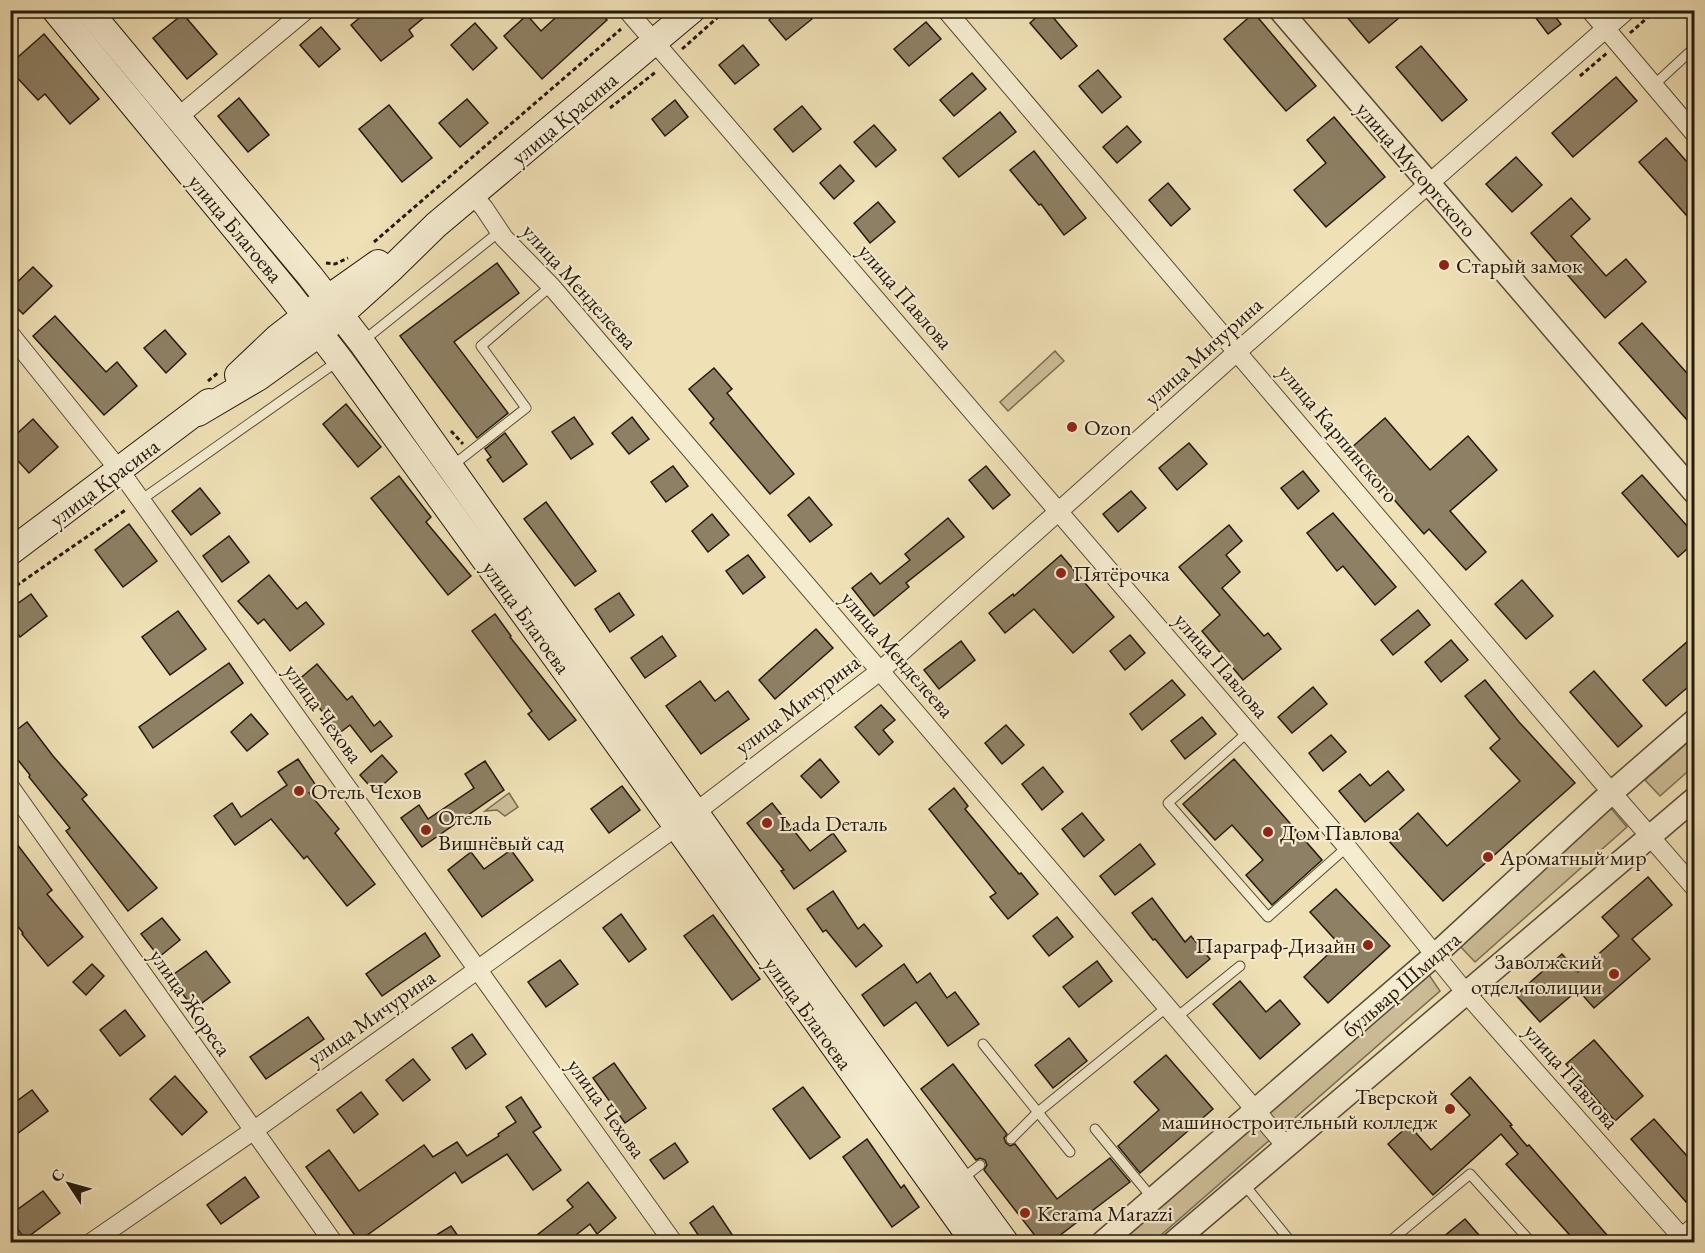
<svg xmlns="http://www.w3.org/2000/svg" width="1705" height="1253" viewBox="0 0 1705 1253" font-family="'EB Garamond',serif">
  <rect width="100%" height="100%" fill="#efe0b5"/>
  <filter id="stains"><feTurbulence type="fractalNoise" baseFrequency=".00333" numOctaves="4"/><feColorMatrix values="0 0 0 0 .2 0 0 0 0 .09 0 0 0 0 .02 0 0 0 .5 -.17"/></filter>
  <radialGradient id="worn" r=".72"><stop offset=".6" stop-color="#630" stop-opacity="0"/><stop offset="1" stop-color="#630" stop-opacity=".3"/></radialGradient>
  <g fill="#cdbe98" stroke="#796c52" stroke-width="1.5">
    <polygon points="1055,351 1064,361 1008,411 1000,402"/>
    <polygon points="1694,737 1694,766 1660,796 1645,780"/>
    <polygon points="509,793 518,807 505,816 497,810 485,811"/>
    <polygon points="1610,807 1627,827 1475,962 1457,943"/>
    <polygon points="1427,972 1440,991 1153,1242 1118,1242"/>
  </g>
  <g fill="#8e8064" stroke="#25190c" stroke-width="1.5">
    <polygon points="369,10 433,10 409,30 413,36 381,61 351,25"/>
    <polygon points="564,10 598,10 607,20 542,79 504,36 527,15 541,31"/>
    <polygon points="780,10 805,10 812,19 786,40 769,20"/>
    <polygon points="1044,10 1047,10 1077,46 1061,59 1030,23"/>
    <polygon points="1341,10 1393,10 1399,18 1369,43"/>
    <polygon points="1544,10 1550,10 1561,24 1548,34 1536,18"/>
    <polygon points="1254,13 1316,86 1286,111 1224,39"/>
    <polygon points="183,14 217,54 187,79 153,38"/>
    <polygon points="926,22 941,39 909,66 894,49"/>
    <polygon points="475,23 497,48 473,70 451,45"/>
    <polygon points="321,27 340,49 319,67 300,45"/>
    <polygon points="44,34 99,99 70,124 45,94 38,100 10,70 10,64"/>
    <polygon points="743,45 759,65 735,84 719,65"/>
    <polygon points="1421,46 1467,100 1442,121 1396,67"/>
    <polygon points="1098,70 1121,97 1102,113 1079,86"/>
    <polygon points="972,73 986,89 954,116 940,100"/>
    <polygon points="1616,77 1637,101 1573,157 1552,133"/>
    <polygon points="239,98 269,135 248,152 218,116"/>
    <polygon points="467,99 488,123 460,147 439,123"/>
    <polygon points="675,100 688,117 665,136 652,119"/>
    <polygon points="389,105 432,158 402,182 359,129"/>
    <polygon points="802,106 821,129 793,152 774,129"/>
    <polygon points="1000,112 1016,132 959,177 943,158"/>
    <polygon points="1334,117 1385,177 1326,227 1294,190 1326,163 1307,140"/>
    <polygon points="874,125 896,150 876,167 854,142"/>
    <polygon points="1127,126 1141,142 1117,163 1103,147"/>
    <polygon points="1666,138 1695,171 1695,225 1639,162"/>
    <polygon points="1034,151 1086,218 1064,235 1041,204 1039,205 1010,170"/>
    <polygon points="1516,157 1542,185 1512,212 1486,184"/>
    <polygon points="840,165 854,181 834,199 820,183"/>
    <polygon points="1168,183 1190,209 1171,226 1149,200"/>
    <polygon points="1571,198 1590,219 1571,236 1606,276 1626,259 1646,282 1605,318 1531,233"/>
    <polygon points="878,202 895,222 870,243 854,223"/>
    <polygon points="497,263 519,293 454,342 508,413 477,438 400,336"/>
    <polygon points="33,267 52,286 23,314 10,301 10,289"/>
    <polygon points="55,316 106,372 117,362 137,386 104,415 33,336"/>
    <polygon points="1642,323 1695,382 1695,429 1619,343"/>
    <polygon points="165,330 186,354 166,373 144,348"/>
    <polygon points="714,368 732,389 727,393 794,474 770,494 710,423 714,419 689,389"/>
    <polygon points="346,404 381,447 358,467 323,424"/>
    <polygon points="574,417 593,444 571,459 552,432"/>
    <polygon points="632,417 649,439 629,454 612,433"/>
    <polygon points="1385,418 1430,470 1468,436 1497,470 1450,511 1486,552 1466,570 1429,529 1424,534 1350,449"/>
    <polygon points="33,419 58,447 29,473 10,452 10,440"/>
    <polygon points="505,433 527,464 503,482 487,460 491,457 485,449"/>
    <polygon points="1189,443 1207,464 1177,490 1159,468"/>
    <polygon points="673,466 688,486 666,502 651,482"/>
    <polygon points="986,466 1010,495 993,509 969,480"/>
    <polygon points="1303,471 1319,491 1298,509 1281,488"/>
    <polygon points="1642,475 1695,535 1695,542 1678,557 1622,493"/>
    <polygon points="399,476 431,517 426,522 471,576 448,595 371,498"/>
    <polygon points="200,488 220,513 191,535 172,511"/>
    <polygon points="1131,491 1146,508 1118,532 1103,514"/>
    <polygon points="809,497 832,525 810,542 788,515"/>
    <polygon points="546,502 596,571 575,586 524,519"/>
    <polygon points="1333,513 1396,587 1375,605 1343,566 1337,571 1307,533"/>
    <polygon points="712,514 729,535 708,552 692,531"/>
    <polygon points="948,518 964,537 906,583 909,587 874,616 852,588 871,573 880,584 910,560 905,554"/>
    <polygon points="129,524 157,561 123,587 95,550"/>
    <polygon points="1229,525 1242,541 1226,555 1240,572 1222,588 1264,636 1268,633 1281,649 1243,680 1202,631 1220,615 1179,567"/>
    <polygon points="229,536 249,562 222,582 203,556"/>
    <polygon points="748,555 765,577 743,594 726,571"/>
    <polygon points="1061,555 1114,617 1073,653 1034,609 1005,633 989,613 1013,594 1014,596"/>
    <polygon points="269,575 297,609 306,602 324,624 290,651 264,619 258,624 238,601"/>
    <polygon points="1522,580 1553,616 1526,639 1495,604"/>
    <polygon points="619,593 634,615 610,632 595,609"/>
    <polygon points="31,594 47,616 20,637 10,625 10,609"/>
    <polygon points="1418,610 1430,625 1393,655 1381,640"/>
    <polygon points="178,611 206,649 170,675 142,637"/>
    <polygon points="495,614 511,636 510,637 576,720 549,740 528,714 532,711 472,631"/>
    <polygon points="816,629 833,648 775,699 759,680"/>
    <polygon points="1130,635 1145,653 1125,670 1110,651"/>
    <polygon points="1695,635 1695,681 1666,706 1643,680"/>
    <polygon points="662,636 676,656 645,678 631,658"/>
    <polygon points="1451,640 1468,660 1441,682 1425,662"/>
    <polygon points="961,641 975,660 939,689 924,670"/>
    <polygon points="229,663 243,683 153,748 139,727"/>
    <polygon points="317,664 347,700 352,696 374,726 380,721 392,736 371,752 350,725 334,737 321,719 326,716 297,681"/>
    <polygon points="1594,671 1642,726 1618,747 1570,692"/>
    <polygon points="1172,680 1185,695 1142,730 1130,714"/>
    <polygon points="1485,680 1519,722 1575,783 1443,901 1388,840 1418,813 1447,846 1520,781 1490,748 1500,739 1465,696"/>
    <polygon points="700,681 715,701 728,691 749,719 701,754 666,706"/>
    <polygon points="1313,687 1327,704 1292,733 1278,717"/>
    <polygon points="881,705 895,720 883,730 893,742 879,755 855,727"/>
    <polygon points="251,714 268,734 247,751 231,732"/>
    <polygon points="1202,717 1216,734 1185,759 1171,741"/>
    <polygon points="27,722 53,756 87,795 82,799 157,888 128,911 66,831 70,828 29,777 30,775 10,750 10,735"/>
    <polygon points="1006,725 1024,745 1002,764 985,743"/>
    <polygon points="1331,735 1346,752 1323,771 1309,753"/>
    <polygon points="382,755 397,772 375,792 360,775"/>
    <polygon points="298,759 317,787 309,793 339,829 335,833 375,884 347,906 307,856 304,859 271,819 235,845 214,816 232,803 241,817 287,785 278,772"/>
    <polygon points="820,759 839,782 821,798 801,776"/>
    <polygon points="1234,759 1322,860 1272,905 1246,875 1263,860 1232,825 1215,840 1183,804"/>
    <polygon points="485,761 504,790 422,847 401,818 419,805 428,819 474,788 465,774"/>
    <polygon points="1043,767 1063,792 1042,810 1022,784"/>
    <polygon points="1388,771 1404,790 1365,822 1339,791 1360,774 1370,786"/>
    <polygon points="622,786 640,810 609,833 591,809"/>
    <polygon points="954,788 968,806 965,809 1019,874 1021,873 1038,894 1008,919 990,897 996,893 929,809"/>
    <polygon points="772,803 810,851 833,833 846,851 794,889 781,871 784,870 747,823"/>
    <polygon points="1082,813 1104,840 1084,857 1062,829"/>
    <polygon points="10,835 52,890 47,894 83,937 48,966 22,934 23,933 10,916"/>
    <polygon points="1140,844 1155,864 1115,895 1100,876"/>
    <polygon points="511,850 533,880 482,917 448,870 471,852 484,869"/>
    <polygon points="1648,877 1672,905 1632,939 1650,959 1594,1008 1578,990 1540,1022 1516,995 1562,954 1578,972 1619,936 1602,917"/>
    <polygon points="1336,889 1390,946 1328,1003 1304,977 1339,944 1310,912"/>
    <polygon points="833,891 858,929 864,924 882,946 856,967 826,930 823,932 807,909"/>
    <polygon points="1152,898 1185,942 1191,936 1210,959 1187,978 1155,939 1153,940 1132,913"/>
    <polygon points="621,914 646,949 629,962 603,928"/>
    <polygon points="713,915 760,979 732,1000 684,936"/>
    <polygon points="1057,917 1073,937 1049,956 1033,936"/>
    <polygon points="162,918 180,940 159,957 141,934"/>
    <polygon points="425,933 440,956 382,996 366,974"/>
    <polygon points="206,951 230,982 194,1009 170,977"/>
    <polygon points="560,960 578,984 546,1007 528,982"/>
    <polygon points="1097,961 1112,981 1079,1007 1063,987"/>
    <polygon points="92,964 104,976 86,995 73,982"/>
    <polygon points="904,964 917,983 930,973 947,998 955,992 979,1024 948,1046 916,1002 884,1026 862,995"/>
    <polygon points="1240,981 1266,1012 1280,1000 1300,1024 1260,1059 1213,1004"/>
    <polygon points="125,1010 145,1036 120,1056 100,1030"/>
    <polygon points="308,1017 324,1039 266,1079 250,1057"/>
    <polygon points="472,1034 486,1054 466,1069 452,1048"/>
    <polygon points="1069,1038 1087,1061 1053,1088 1035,1065"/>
    <polygon points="1594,1040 1643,1096 1615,1121 1566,1064"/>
    <polygon points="1166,1055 1213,1109 1140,1173 1118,1146 1159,1110 1134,1082"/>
    <polygon points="413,1059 430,1080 403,1101 386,1080"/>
    <polygon points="614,1063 646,1108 625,1123 593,1078"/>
    <polygon points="953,1064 1007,1134 1004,1138 1006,1143 1010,1146 1015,1144 1057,1199 1110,1158 1130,1182 1051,1242 1040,1242 984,1170 987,1165 985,1160 980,1158 976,1160 921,1089"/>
    <polygon points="175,1076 207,1112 182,1135 150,1099"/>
    <polygon points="1470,1077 1512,1125 1510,1126 1527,1146 1529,1145 1613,1242 1576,1242 1506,1164 1518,1154 1501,1134 1433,1195 1388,1144 1409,1125 1431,1150 1470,1115 1451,1094"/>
    <polygon points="803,1087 840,1137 810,1159 773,1109"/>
    <polygon points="32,1090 48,1111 10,1139 10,1106"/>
    <polygon points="361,1092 378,1114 354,1133 337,1110"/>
    <polygon points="521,1097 541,1127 533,1132 561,1170 533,1190 507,1154 462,1183 455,1172 359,1241 306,1167 329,1150 359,1191 424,1145 433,1157 457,1142 467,1156 499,1136 498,1134 516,1122 506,1107"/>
    <polygon points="1654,1119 1695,1165 1695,1195 1686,1202 1631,1139"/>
    <polygon points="867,1139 901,1188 904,1185 919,1207 892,1227 843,1157"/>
    <polygon points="675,1143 688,1162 664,1179 650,1160"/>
    <polygon points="245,1177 259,1197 221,1224 207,1205"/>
    <polygon points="588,1182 616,1218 597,1234 590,1224 567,1242 528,1242 573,1207 567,1200"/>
    <polygon points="43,1191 60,1213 25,1239 10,1219 10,1215"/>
    <polygon points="713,1206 733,1236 723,1242 703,1242 690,1223"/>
    <polygon points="1465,1219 1485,1242 1437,1242"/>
    <polygon points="451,1226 462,1242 425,1242"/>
  </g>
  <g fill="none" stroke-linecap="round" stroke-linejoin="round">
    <defs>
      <g id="service">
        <polyline points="1654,85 1694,48"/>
        <polyline points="363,341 499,232"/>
        <polyline points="452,466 526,408 481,346 551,286"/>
        <polyline points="141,500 338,361"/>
        <polyline points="1248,732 1168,803 1268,917 1347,847"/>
        <polyline points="1177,1017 1240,966"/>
        <polyline points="983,1044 1070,1152"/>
        <polyline points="1095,1129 1153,1199"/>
        <polyline points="1011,1139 1038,1112 1167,1007"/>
        <polyline points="962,1179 980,1165"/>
        <polyline points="1243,1183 1291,1242"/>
        <polyline points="1679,1234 1694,1221"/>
        <polyline points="1389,1242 1470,1174 1531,1242"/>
      </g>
      <g id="minor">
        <polyline points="627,10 1347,847 1466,993 1686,1242"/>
        <polyline points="946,10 1600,779 1694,887"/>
        <polyline points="1590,10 1694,133"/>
        <polyline points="177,118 306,10"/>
        <polyline points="472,194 484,208 504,238 551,286 1286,1146"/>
        <polyline points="10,334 120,471 673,1242"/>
        <polyline points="10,787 333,1242"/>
        <polyline points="696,812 880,671 1238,351 1627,10"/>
        <polyline points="92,1242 253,1131 676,827"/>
      </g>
      <g id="tertiary">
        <polyline points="1280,10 1694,492"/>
        <polyline points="10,1240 12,1242"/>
        <polyline points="1103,1242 1435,955 1601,802 1694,721"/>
        <polyline points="1174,1242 1694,799"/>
      </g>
      <g id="secondary">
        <polyline points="55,10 289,294 340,360 567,673 974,1242"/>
        <polyline points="88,10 310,276 362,343 820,988 1005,1242"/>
        <polyline points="238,375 278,337 327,299 378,263"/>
        <polyline points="198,413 259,377 320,333 392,268 436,225 692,10"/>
        <polyline points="10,552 209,402"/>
      </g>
    </defs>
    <use href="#service" stroke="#584b36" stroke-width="11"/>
    <use href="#minor" stroke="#584b36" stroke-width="20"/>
    <use href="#tertiary" stroke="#584b36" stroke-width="25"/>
    <use href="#secondary" stroke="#25190c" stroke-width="28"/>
    <g stroke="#25190c" stroke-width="3" stroke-dasharray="4.5 3" stroke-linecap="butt">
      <polyline points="1630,33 1656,10"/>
      <polyline points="682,49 726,10"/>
      <polyline points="1580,76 1607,53"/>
      <polyline points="610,108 657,71"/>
      <polyline points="374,242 621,29"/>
      <polyline points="326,263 335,264 348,258"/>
      <polyline points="208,381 219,372"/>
      <polyline points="451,431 463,444"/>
      <polyline points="10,590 127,509"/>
    </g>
    <use href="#service" stroke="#f5ebcf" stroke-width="9"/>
    <use href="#minor" stroke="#f5ebcf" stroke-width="18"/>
    <use href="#tertiary" stroke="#f5ebcf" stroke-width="22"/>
    <use href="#secondary" stroke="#f5ebcf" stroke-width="26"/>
  </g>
  <g fill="#8f2418" stroke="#f5ebcf" stroke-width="2">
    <circle cx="1444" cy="265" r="6"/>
    <circle cx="1072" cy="427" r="6"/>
    <circle cx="1061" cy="573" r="6"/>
    <circle cx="299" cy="791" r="6"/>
    <circle cx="767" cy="823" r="6"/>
    <circle cx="426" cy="830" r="6"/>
    <circle cx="1268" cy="832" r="6"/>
    <circle cx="1488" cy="857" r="6"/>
    <circle cx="1368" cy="945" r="6"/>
    <circle cx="1614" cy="974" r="6"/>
    <circle cx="1450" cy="1109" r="6"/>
    <circle cx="1025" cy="1213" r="6"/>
  </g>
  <g text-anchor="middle" stroke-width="4.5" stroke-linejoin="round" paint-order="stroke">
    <g font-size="22" fill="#25190c" stroke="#f5ebcf">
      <text transform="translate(564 118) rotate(-40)" y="8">улица Красина</text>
      <text transform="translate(1417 169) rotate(49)" y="8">улица Мусоргского</text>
      <text transform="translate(236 228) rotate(50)" y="8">улица Благоева</text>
      <text transform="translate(580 286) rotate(48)" y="8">улица Менделеева</text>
      <text transform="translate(906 296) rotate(49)" y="8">улица Павлова</text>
      <text transform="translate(1203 351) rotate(-42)" y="8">улица Мичурина</text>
      <text transform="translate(1339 433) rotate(50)" y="8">улица Карпинского</text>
      <text transform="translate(104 482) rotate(-37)" y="8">улица Красина</text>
      <text transform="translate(527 617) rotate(54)" y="8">улица Благоева</text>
      <text transform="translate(898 654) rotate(49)" y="8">улица Менделеева</text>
      <text transform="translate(1222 665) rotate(49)" y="8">улица Павлова</text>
      <text transform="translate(797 704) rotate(-37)" y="8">улица Мичурина</text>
      <text transform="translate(324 713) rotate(54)" y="8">улица Чехова</text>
      <text transform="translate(1401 984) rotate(-41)" y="8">бульвар Шмидта</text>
      <text transform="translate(191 1002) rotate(55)" y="8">улица Жореса</text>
      <text transform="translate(809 1013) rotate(54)" y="8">улица Благоева</text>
      <text transform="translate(371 1017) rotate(-35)" y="8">улица Мичурина</text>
      <text transform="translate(1572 1076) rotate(49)" y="8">улица Павлова</text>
      <text transform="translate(607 1108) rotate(54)" y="8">улица Чехова</text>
    </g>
    <g font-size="22" fill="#25190c" stroke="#f5ebcf" text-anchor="start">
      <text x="1456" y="273">Старый замок</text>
      <text x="1084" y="435">Ozon</text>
      <text x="1073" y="581">Пятёрочка</text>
      <text x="311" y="799">Отель Чехов</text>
      <text x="438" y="825">Отель<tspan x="438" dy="25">Вишнёвый сад</tspan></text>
      <text x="779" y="831">Lada Dеталь</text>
      <text x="1280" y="840">Дом Павлова</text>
      <text x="1500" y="865">Ароматный мир</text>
      <text x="1356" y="953" text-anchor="end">Параграф-Дизайн</text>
      <text x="1602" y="969" text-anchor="end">Заволжский<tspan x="1602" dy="25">отдел полиции</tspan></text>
      <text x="1438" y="1104" text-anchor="end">Тверской<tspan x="1438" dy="25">машиностроительный колледж</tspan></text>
      <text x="1037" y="1221">Kerama Marazzi</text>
    </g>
  </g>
  <rect width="1705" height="1253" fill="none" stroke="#efe0b5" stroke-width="36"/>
  <rect x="12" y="12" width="1681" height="1229" fill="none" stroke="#25190c" stroke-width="3"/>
  <rect x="18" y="18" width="1669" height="1217" fill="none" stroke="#25190c" stroke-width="1.5"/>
  <g transform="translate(69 1184) rotate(306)" stroke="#f5ebcf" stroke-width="4.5" paint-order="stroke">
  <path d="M0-4.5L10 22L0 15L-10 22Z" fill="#25190c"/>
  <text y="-9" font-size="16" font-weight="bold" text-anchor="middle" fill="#25190c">С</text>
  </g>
  <rect width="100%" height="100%" filter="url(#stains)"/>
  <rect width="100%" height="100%" fill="url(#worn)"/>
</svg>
